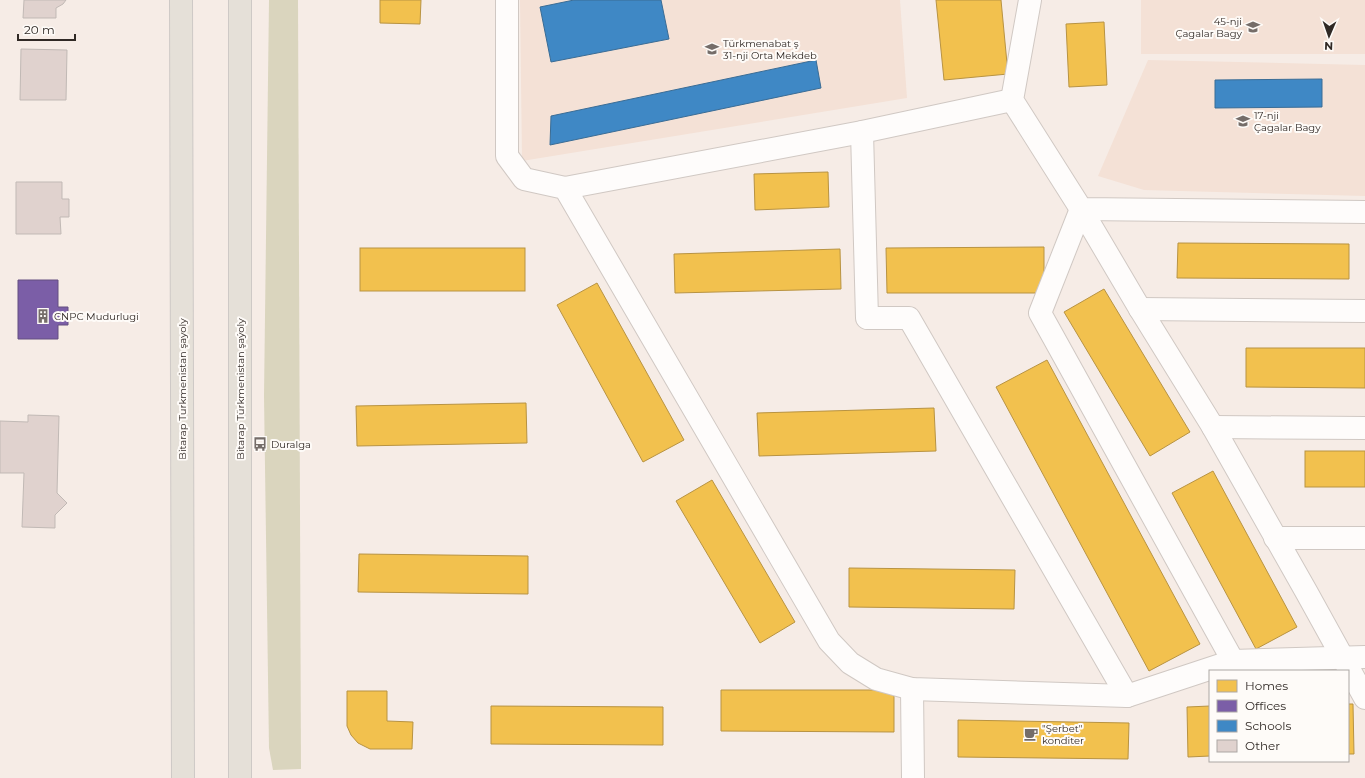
<svg xmlns="http://www.w3.org/2000/svg" width="1365" height="778" viewBox="0 0 1365 778" font-family="Montserrat,sans-serif">
  <rect width="100%" height="100%" fill="#f6ece6"/>
  <g fill="#f4e1d6">
    <polygon points="520,0 900,0 907,98 522,161"/>
    <rect x="1141" y="0" width="224" height="54"/>
    <polygon points="1148,60 1365,65 1365,196 1144,190 1098,176"/>
  </g>
  <polygon fill="#dad5be" points="269,0 298,0 301,769 273,770 269,748 264,396"/>
  <g fill="#f2c14e" stroke="#b89342">
    <polygon points="380,0 421,0 420,24 380,23"/>
    <polygon points="936,0 1001,0 1008,74 944,80"/>
    <polygon points="1104,22 1107,85 1069,87 1066,24"/>
    <polygon points="828,172 829,207 755,210 754,174"/>
    <polygon points="1178,243 1349,244 1349,279 1177,278"/>
    <polygon points="1044,247 1044,293 887,293 886,248"/>
    <rect x="360" y="248" width="165" height="43"/>
    <polygon points="840,249 841,289 675,293 674,254"/>
    <polygon points="597,283 684,440 643,462 557,305"/>
    <polygon points="1104,289 1190,432 1150,456 1064,312"/>
    <polygon points="1246,348 1365,348 1365,388 1246,387"/>
    <polygon points="1047,360 1200,644 1149,671 996,387"/>
    <polygon points="526,403 527,443 357,446 356,406"/>
    <polygon points="934,408 936,451 759,456 757,413"/>
    <rect x="1305" y="451" width="60" height="36"/>
    <polygon points="1213,471 1297,627 1256,649 1172,493"/>
    <polygon points="712,480 795,622 760,643 676,501"/>
    <polygon points="359,554 528,556 528,594 358,592"/>
    <polygon points="849,568 1015,570 1014,609 849,607"/>
    <polygon points="721,690 894,690 894,732 721,731"/>
    <polygon points="347,691 387,691 387,721 413,722 412,749 370,749 358,743 351,735 347,726"/>
    <polygon points="1348,704 1353,704 1354,754 1348,754"/>
    <polygon points="491,706 663,707 663,745 491,744"/>
    <polygon points="1210,706 1210,756 1188,757 1187,707"/>
    <polygon points="958,720 1129,723 1128,759 958,757"/>
  </g>
  <polygon fill="#7b5ea7" stroke="#644e80" points="18,280 58,280 58,307 68,307 68,325 58,325 58,339 18,339"/>
  <g fill="#3f88c5" stroke="#3a6c95">
    <polygon points="574,0 661,0 669,39 551,62 540,7"/>
    <polygon points="816,60 821,88 550,145 551,116"/>
    <polygon points="1322,79 1322,107 1215,108 1215,80"/>
  </g>
  <g fill="#e0d2ce" stroke="#c1b9b5">
    <polygon points="24,0 66,0 63,4 56,8 56,18 23,18"/>
    <polygon points="21,49 67,50 66,100 20,100"/>
    <polygon points="16,182 62,182 62,199 69,199 69,217 60,217 61,234 16,234"/>
    <polygon points="28,415 59,416 57,493 67,503 55,515 55,528 22,527 24,473 0,473 0,421 28,422"/>
  </g>
  <g fill="none" stroke-linecap="round" stroke-linejoin="round">
    <defs>
      <g id="minor">
        <polyline points="507,0 507,156 524,179 565,188 829,641 850,663 876,679 912,689 1127,696 1233,661 1365,657"/>
        <polyline points="1030,0 1012,100 1081,209 1365,212"/>
        <polyline points="1012,100 862,132 867,318 909,318 1127,696"/>
        <polyline points="565,188 862,132"/>
        <polyline points="1081,209 1140,309 1213,427 1307,593 1365,698"/>
        <polyline points="1081,209 1040,313 1233,661"/>
        <polyline points="1140,309 1365,311"/>
        <polyline points="1213,427 1365,428"/>
        <polyline points="1275,538 1365,538"/>
        <polyline points="912,689 913,778"/>
      </g>
      <g id="major">
        <polyline points="181,0 183,778"/>
        <polyline points="240,778 240,0"/>
      </g>
    </defs>
    <use href="#minor" stroke="#d0c8c3" stroke-width="24"/>
    <use href="#major" stroke="#cec9c6" stroke-width="24"/>
    <use href="#minor" stroke="#fefcfb" stroke-width="22"/>
    <use href="#major" stroke="#e5e0d8" stroke-width="22"/>
  </g>
  <defs>
    <symbol id="school-bare" viewBox="-9 -9 18 18"><path d="M0-5L7-2L0 1L-7-2ZM-4 1L0 2.5L4 1V4Q0 6-4 4Z" fill="#756d69" stroke="#fefbf8" stroke-width="2.5" paint-order="stroke"/></symbol>
    <symbol id="building-bare" viewBox="-9 -9 18 18"><path d="M-4-6H4V6H1V3H-1V6H-4ZM-2.5-4.3h1.7v1.8h-1.7ZM.8-4.3h1.7v1.8H.8ZM-2.5-1h1.7V.8h-1.7ZM.8-1h1.7V.8H.8Z" fill="#756d69" stroke="#fefbf8" stroke-width="2.5" paint-order="stroke"/></symbol>
    <symbol id="bus-bare" viewBox="-9 -9 18 18"><path d="M-5-6H5V4H4V6H2V4H-2V6H-4V4H-5ZM-3.5-4V0h7V-4ZM-3.5 1.2v1.5H-2V1.2ZM2 1.2v1.5H3.5V1.2Z" fill="#756d69" stroke="#fefbf8" stroke-width="2.5" paint-order="stroke"/></symbol>
    <symbol id="cafe-bare" viewBox="-9 -9 18 18"><path d="M-5.5-4.5H6V0H3Q3 3.5 0 3.5H-2.5Q-5.5 3.5-5.5 0ZM3-3.2v2h1.7v-2ZM-6 4.5H4V6H-6Z" fill="#756d69" stroke="#fefbf8" stroke-width="2.5" paint-order="stroke"/></symbol>
  </defs>
  <g fill-rule="evenodd">
    <use href="#school-bare" x="1243" y="17" width="20" height="20"/>
    <use href="#school-bare" x="702" y="39" width="20" height="20"/>
    <use href="#school-bare" x="1233" y="111" width="20" height="20"/>
    <use href="#building-bare" x="33" y="306" width="20" height="20"/>
    <use href="#bus-bare" x="250" y="434" width="20" height="20"/>
    <use href="#cafe-bare" x="1021" y="724" width="20" height="20"/>
  </g>
  <g text-anchor="middle" stroke-width="4" stroke-linejoin="round" paint-order="stroke">
    <g font-size="10" fill="#302925" stroke="#fefbf8" text-anchor="start">
      <text x="1242" y="25" text-anchor="end">45-nji<tspan x="1242" dy="12">Çagalar Bagy</tspan></text>
      <text x="723" y="47">Türkmenabat ş<tspan x="723" dy="12">31-nji Orta Mekdeb</tspan></text>
      <text x="1254" y="119">17-nji<tspan x="1254" dy="12">Çagalar Bagy</tspan></text>
      <text x="54" y="320">CNPC Mudurlugi</text>
      <text x="271" y="448">Duralga</text>
      <text x="1042" y="732">"Şerbet"<tspan x="1042" dy="12">konditer</tspan></text>
    </g>
    <g font-size="10" fill="#302925" stroke="#fefbf8">
      <text transform="translate(182 389) rotate(-90)" y="4">Bitarap Turkmenistan şayoly</text>
      <text transform="translate(240 389) rotate(-90)" y="4">Bitarap Türkmenistan şaýoly</text>
    </g>
  </g>
  <rect x="1209" y="670" width="140" height="92" fill="#fefbf8" stroke="#aca7a4"/>
  <rect x="1217" y="680" width="20" height="12" fill="#f2c14e" stroke="#aca7a4"/>
  <text x="1245" y="690" font-size="12" fill="#302925">Homes</text>
  <rect x="1217" y="700" width="20" height="12" fill="#7b5ea7" stroke="#aca7a4"/>
  <text x="1245" y="710" font-size="12" fill="#302925">Offices</text>
  <rect x="1217" y="720" width="20" height="12" fill="#3f88c5" stroke="#aca7a4"/>
  <text x="1245" y="730" font-size="12" fill="#302925">Schools</text>
  <rect x="1217" y="740" width="20" height="12" fill="#e0d2ce" stroke="#aca7a4"/>
  <text x="1245" y="750" font-size="12" fill="#302925">Other</text>
  <g transform="translate(1329 36) rotate(182)" stroke="#fefbf8" stroke-width="3" paint-order="stroke">
  <path d="M0-3L7 15L0 10L-7 15Z" fill="#302925"/>
  <text y="-6" font-size="11" font-weight="bold" text-anchor="middle" fill="#302925">N</text>
  </g>
  <path d="M18 34v6h57v-6" fill="none" stroke="#302925" stroke-width="2"/>
  <text x="24" y="34" font-size="12" fill="#302925" stroke="#fefbf8" stroke-width="3" paint-order="stroke">20 m</text>
</svg>
